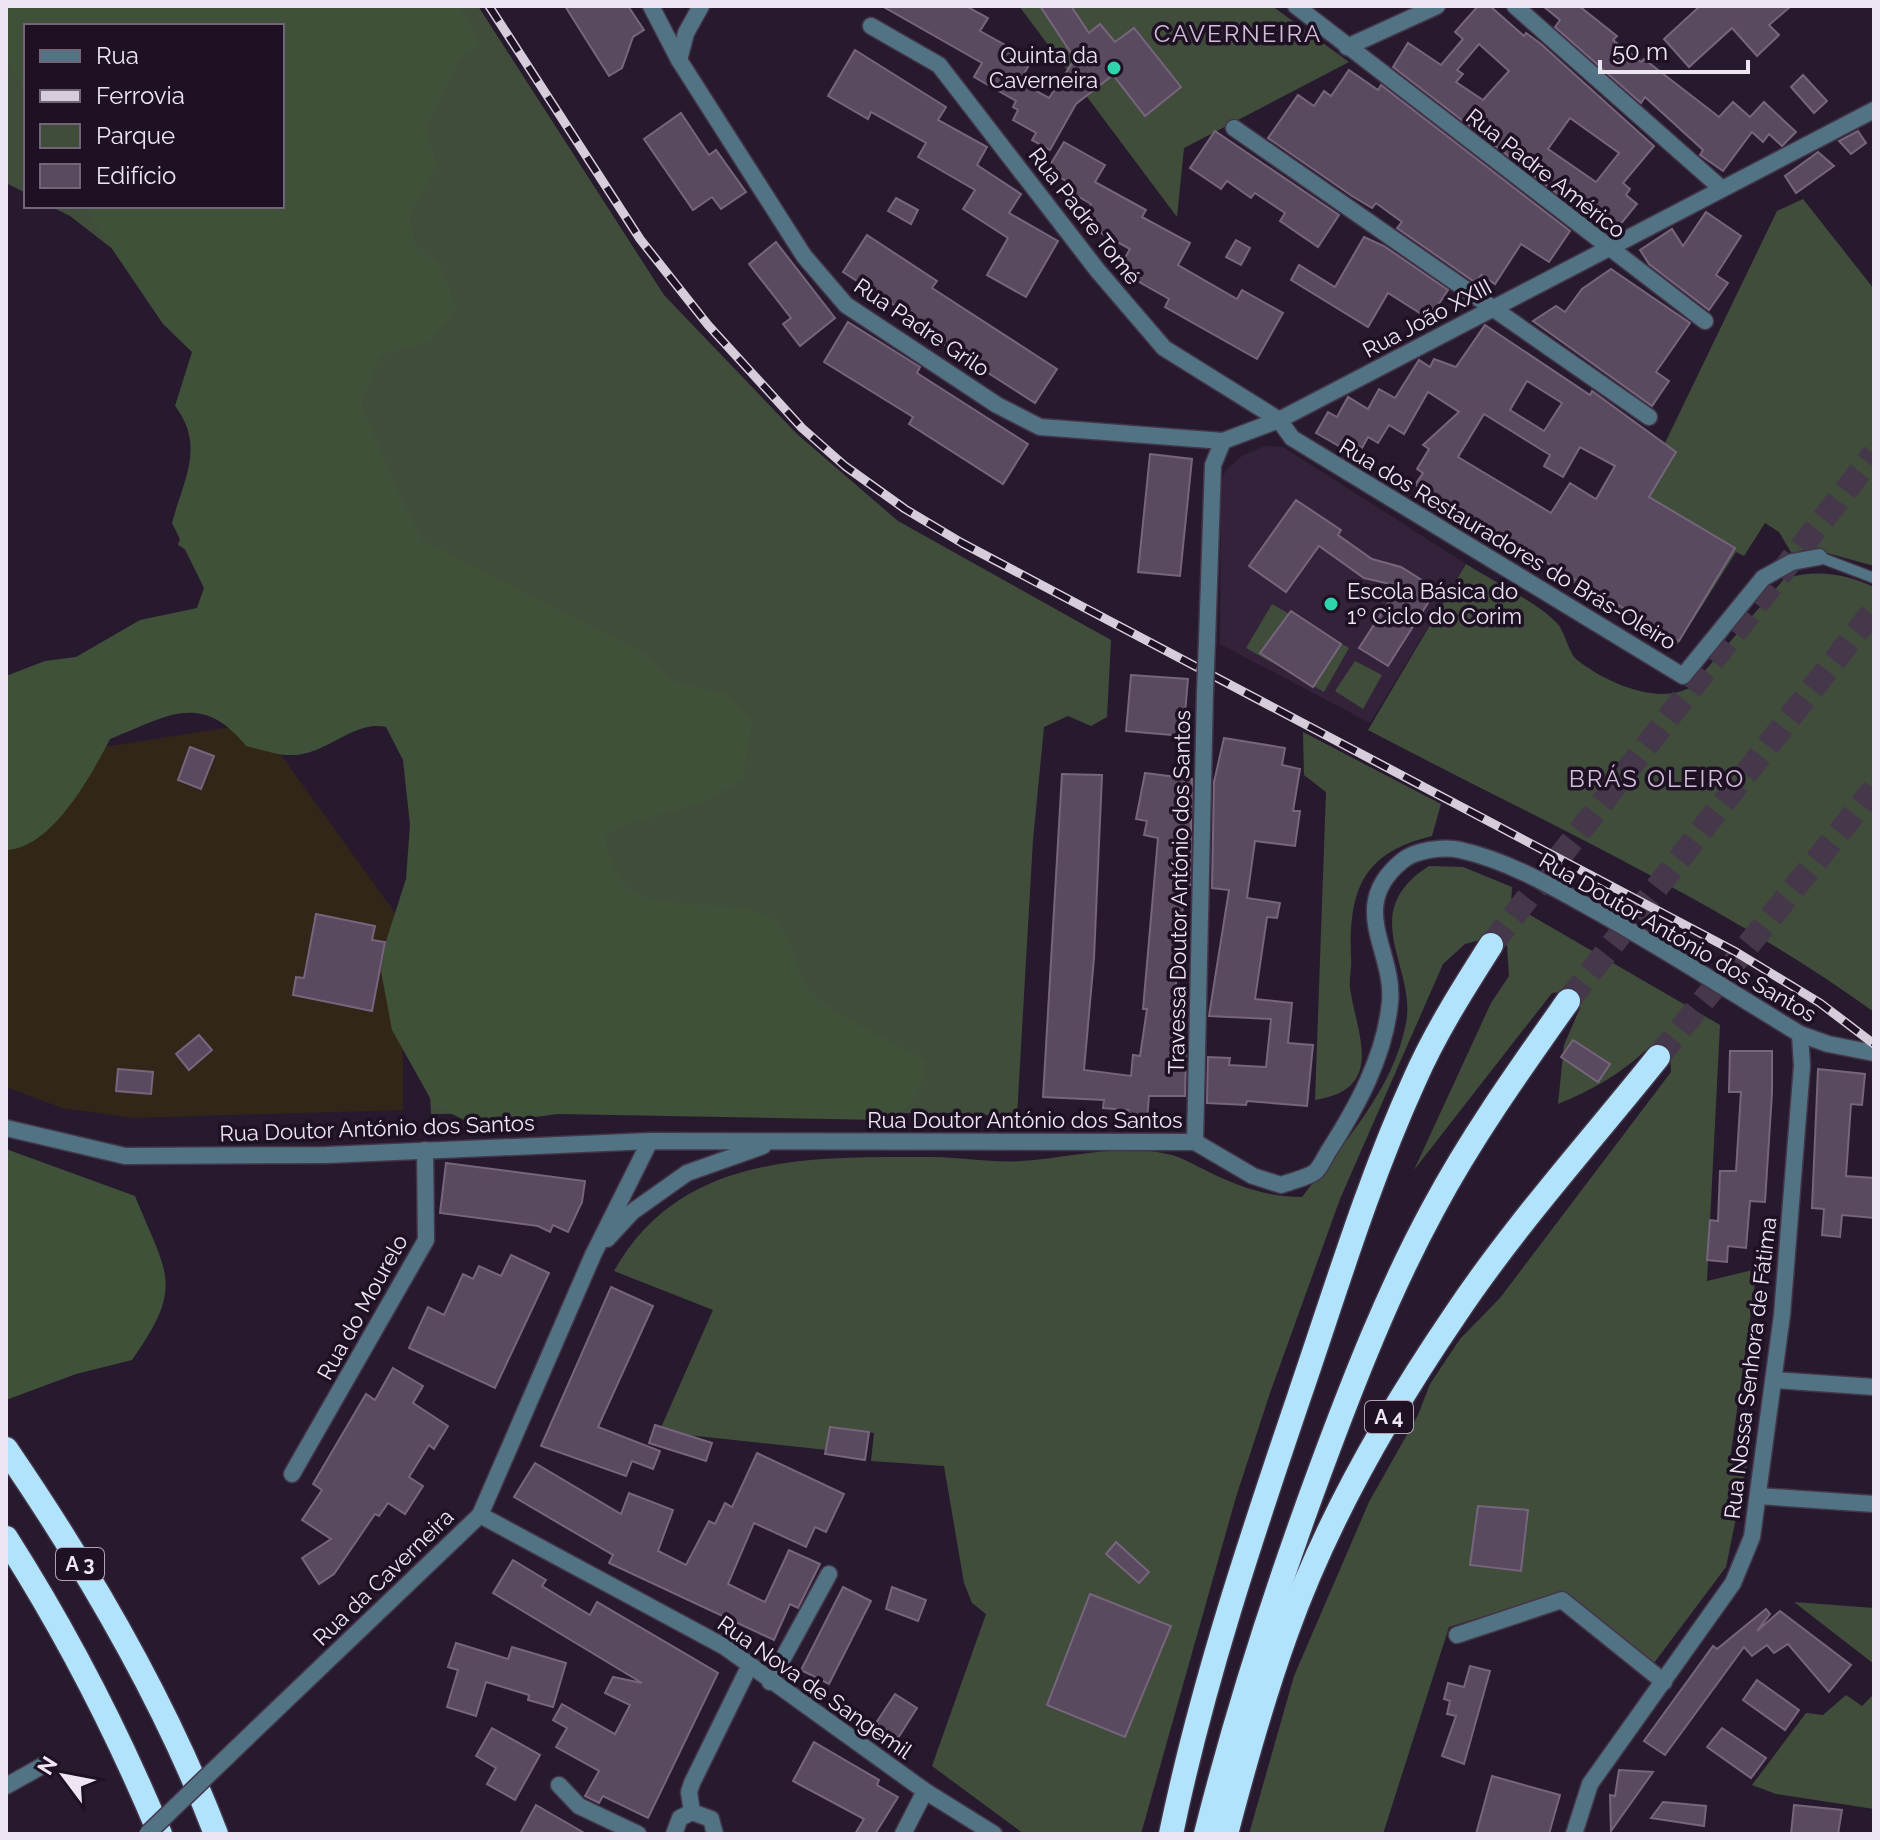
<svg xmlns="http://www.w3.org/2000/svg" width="1880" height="1840" viewBox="0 0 1880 1840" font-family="Raleway,sans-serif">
  <rect width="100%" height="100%" fill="#281a2e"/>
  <polygon fill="#312617" points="258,723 403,924 403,1110 133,1118 62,1108 6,1087 6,762"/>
  <polygon fill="#34223b" points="1264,446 1283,447 1466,564 1370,723 1220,644 1221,482 1226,470 1242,456"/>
  <g fill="#404d3b">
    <polygon points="6,6 478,6 664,295 797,434 898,521 1111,640 1107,717 1091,726 1068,716 1044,727 1033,840 1017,1116 941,1113 431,1114 410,740 387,673 178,545 239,347 70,216 50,206 282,206 282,26 26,26 26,193 6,183"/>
    <polygon points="1019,6 1272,6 1349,62 1184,148 1177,217"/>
    <polygon points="1803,199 1874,289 1874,566 1809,548 1792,554 1779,532 1765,523 1744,556 1736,552 1678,644 1563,577 1613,496 1638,485 1665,443 1777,211"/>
    <path d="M1466 564C1490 579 1537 603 1556 622 1565 631 1568 651 1576 659 1604 682 1658 706 1691 687L1784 579C1815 569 1844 573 1874 587V1012C1720 901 1537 819 1368 730Z"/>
    <polygon points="1272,604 1349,648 1324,692 1246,648"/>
    <polygon points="1355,661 1382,675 1363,709 1335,691"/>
    <path d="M1303 732 1441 804 1432 836C1362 853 1349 890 1351 957 1352 967 1349 978 1350 988 1357 1035 1386 1089 1315 1100L1326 792 1304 775Z"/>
    <path d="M1429 866 1463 867 1512 887 1511 904 1720 1025 1707 1281 1757 1269 1730 1459 1747 1464 1726 1567 1654 1663 1563 1592 1449 1627 1383 1834H1249L1294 1676 1369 1502 1418 1415 1430 1384 1460 1339 1500 1298 1671 1072 1670 1053 1646 1050C1619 1075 1592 1090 1558 1104L1564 1045 1580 1008C1573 996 1565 991 1552 993L1414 1170 1491 1003 1509 976 1507 946 1495 936 1465 944 1443 964 1340 1199 1270 1393 1236 1497 1141 1834H1024L932 1766 986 1614 972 1603 964 1583 944 1466 871 1461 874 1433 830 1427 827 1450 659 1432 713 1310 614 1271C681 1152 810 1157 931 1157 961 1157 991 1163 1021 1161 1070 1158 1123 1142 1172 1155 1183 1158 1194 1165 1205 1170 1237 1186 1266 1197 1302 1197 1342 1145 1394 1089 1406 1023 1417 967 1355 913 1429 866Z"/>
    <polygon points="1794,1602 1874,1608 1874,1664"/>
    <polygon points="1874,1694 1874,1809 1776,1794 1752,1785 1806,1713 1823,1715 1846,1695 1862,1706"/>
  </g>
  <g fill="#405139">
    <path d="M6 6H459L481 44 459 60 426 127 437 166 409 217 416 245 440 265 457 308 430 342 381 355 361 403 401 498 422 540 639 650 675 682 724 693 752 721 743 780 701 803 616 828 605 837C618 931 700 890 763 914 797 927 791 974 814 995 846 1022 890 1040 926 1060 920 1097 917 1106 882 1120L558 1114 474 1125 434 1105 392 1030 381 971 386 941 406 879 410 825 403 760 386 727C352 720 325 757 290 755 276 755 260 749 246 746 201 690 166 717 110 739 92 774 52 849 6 850V676L45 661 76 657 140 620 197 608 204 588 172 523C183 481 206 446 175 406L192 352 163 324 83 206H282V26H26V95L6 57Z"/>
    <path d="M6 1149 135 1196C167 1275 185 1285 132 1360L76 1374 6 1400Z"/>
  </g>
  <g fill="#5a4a60" stroke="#76657c" stroke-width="2" fill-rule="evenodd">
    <polygon points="565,6 628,6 644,30 633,37 622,68 609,76"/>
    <polygon points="882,6 966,6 988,18 980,31 1032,60 1019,82 1049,98 1075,59 1040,6 1071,6 1089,33 1100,24 1115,42 1134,28 1181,87 1145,116 1113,75 1076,104 1050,150 1032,140 1036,133 1013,120 1018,110 1013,107 1016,101 974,77 982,63"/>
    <path d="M1478 6H1490L1524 36 1526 33 1541 44 1654 146 1623 183 1630 189 1626 195 1637 204 1619 226 1609 218 1602 228 1393 67 1408 43 1441 65 1463 39 1455 32ZM1479 44 1509 71 1483 100 1456 82 1463 74 1457 70ZM1570 118 1619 153 1596 182 1548 149Z"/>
    <polygon points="1543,6 1579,6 1617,36 1613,40 1641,62 1644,59 1719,117 1733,102 1750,117 1764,102 1796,132 1782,146 1769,134 1763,142 1752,132 1723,171 1700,155 1703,150 1645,97 1641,103 1555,27 1560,20"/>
    <polygon points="1700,6 1791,6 1769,25 1779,35 1757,56 1732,28 1689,67 1664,39"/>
    <polygon points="855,50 946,107 938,120 987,147 977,165 1021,194 1009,213 1058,241 1026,297 987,275 1008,238 963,209 975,190 918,157 926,143 871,112 868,119 828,96"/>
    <polygon points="1349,70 1378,90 1381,85 1570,231 1549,262 1521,244 1495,284 1481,275 1476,283 1397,228 1402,222 1376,203 1372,208 1352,196 1268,138 1298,95 1314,106 1324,91 1331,96"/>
    <polygon points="1803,75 1827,101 1814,113 1791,87"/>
    <polygon points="681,113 709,155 716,150 746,192 721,209 712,197 693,210 644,139"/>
    <polygon points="1215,131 1339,215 1318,247 1280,221 1285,213 1255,193 1251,198 1227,181 1221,189 1190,168"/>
    <polygon points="1858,131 1866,143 1851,154 1839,141"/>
    <polygon points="1064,142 1105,165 1095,182 1146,210 1142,217 1190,243 1178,265 1237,299 1242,290 1283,313 1257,359 1165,307 1169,299 1118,270 1130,249 1081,222 1091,204 1062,187 1066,181 1047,170"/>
    <polygon points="1818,152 1834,166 1796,193 1785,176"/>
    <polygon points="896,198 918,210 911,224 888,211"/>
    <polygon points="1706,212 1741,236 1716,275 1728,283 1709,310 1649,264 1640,250 1672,229 1683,246"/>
    <polygon points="867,235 937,281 932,288 1057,369 1035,403 893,312 897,307 843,272"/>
    <polygon points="1364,237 1384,246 1448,290 1429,319 1388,293 1368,327 1291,280 1299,265 1335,287"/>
    <polygon points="1236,240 1250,248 1241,265 1226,257"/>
    <polygon points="776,242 835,318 800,346 783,324 791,318 749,264"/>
    <polygon points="1611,269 1690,323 1656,372 1669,381 1652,406 1533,321 1556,306 1565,312 1582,289"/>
    <polygon points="848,322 920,367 917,373 1028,444 1003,484 909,424 913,417 824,362"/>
    <path d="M1485 325 1590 395 1592 391 1676 452 1649 497 1735 548 1679 641 1415 485 1423 473 1417 469 1429 449 1423 445 1459 412 1428 392 1404 434 1389 425 1378 443 1368 437 1362 448 1356 444 1351 453 1316 433 1328 412 1337 417 1348 397 1368 409 1379 389 1395 398 1419 360 1430 367 1434 359 1456 367ZM1527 381 1562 403 1544 431 1510 410ZM1484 414 1550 455 1544 466 1563 477 1580 447 1615 466 1596 499 1570 483 1551 513 1458 457Z"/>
    <polygon points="1150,454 1192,459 1180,576 1138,572"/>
    <polygon points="1296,500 1341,530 1338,535 1372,559 1401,567 1444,594 1433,595 1388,666 1359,648 1399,586 1364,578 1319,546 1286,592 1249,566"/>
    <polygon points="1291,611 1341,644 1313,687 1260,653"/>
    <polygon points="1131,675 1188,679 1183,736 1126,731"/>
    <polygon points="1224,738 1285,748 1282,765 1300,769 1293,811 1300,811 1295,846 1255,841 1247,898 1280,903 1277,918 1267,917 1255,999 1292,1003 1288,1043 1313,1045 1307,1106 1247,1101 1246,1105 1207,1103 1208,1057 1230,1058 1229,1065 1266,1067 1271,1019 1209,1016 1229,890 1212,888 1214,782"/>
    <polygon points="190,747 214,756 201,789 178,780"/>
    <polygon points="1145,773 1192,779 1190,885 1185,884 1173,1016 1179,1017 1174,1053 1186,1056 1185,1096 1149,1096 1147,1119 1127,1117 1128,1110 1103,1108 1104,1100 1043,1097 1062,774 1102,775 1094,958 1084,1070 1131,1076 1133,1055 1140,1056 1147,1009 1143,1009 1158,838 1144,835 1147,821 1136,819"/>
    <polygon points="316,914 375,926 372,940 385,942 372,1011 293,995 296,977 304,978"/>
    <polygon points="199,1035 212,1050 189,1070 176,1054"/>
    <polygon points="1573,1040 1610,1064 1598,1082 1561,1057"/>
    <polygon points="1730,1051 1772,1051 1772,1093 1765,1202 1750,1201 1746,1248 1728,1246 1727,1262 1707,1260 1710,1220 1718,1221 1720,1171 1736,1171 1741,1092 1729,1092"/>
    <polygon points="118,1069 153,1072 151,1094 116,1091"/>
    <polygon points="1818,1069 1865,1074 1862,1105 1851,1104 1846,1176 1874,1178 1874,1218 1842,1215 1840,1237 1822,1235 1824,1209 1812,1208"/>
    <polygon points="446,1163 585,1181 582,1202 568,1232 553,1225 550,1232 538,1226 440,1213"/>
    <polygon points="511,1255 549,1273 495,1388 409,1348 428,1307 444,1315 463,1274 473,1279 479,1266 501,1276"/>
    <polygon points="611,1287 653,1306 598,1427 660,1451 653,1469 632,1461 626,1476 541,1446"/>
    <polygon points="393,1368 423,1386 413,1403 448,1426 434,1449 429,1445 409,1477 423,1486 405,1514 388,1503 379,1516 375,1514 334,1574 319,1584 302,1558 331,1539 302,1520 322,1490 313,1484 366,1394 375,1400"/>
    <polygon points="655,1425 712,1443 706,1461 649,1443"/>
    <polygon points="830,1427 869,1432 865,1460 825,1454"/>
    <polygon points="757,1453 844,1494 826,1532 815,1527 806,1547 754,1523 728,1584 765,1602 789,1550 820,1564 798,1608 790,1604 774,1640 609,1563 613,1555 514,1497 535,1463 621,1514 629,1493 673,1510 658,1551 686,1565 709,1521 715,1524 725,1503 732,1507"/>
    <polygon points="1478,1506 1528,1510 1521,1571 1470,1565"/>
    <polygon points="1116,1542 1149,1572 1139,1583 1106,1554"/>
    <polygon points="513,1560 546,1580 542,1586 590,1615 597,1602 718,1673 648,1818 603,1796 599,1803 585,1796 599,1771 556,1747 567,1728 553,1720 562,1704 615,1734 630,1705 605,1693 613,1677 642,1683 493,1593"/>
    <polygon points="843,1587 871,1601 829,1684 801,1670"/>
    <polygon points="892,1587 926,1600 918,1621 886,1609"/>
    <polygon points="1090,1594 1171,1626 1125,1737 1047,1705"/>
    <polygon points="1766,1609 1770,1614 1757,1631 1780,1611 1851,1665 1829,1692 1788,1644 1774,1653 1767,1645 1752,1656 1744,1647 1665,1755 1644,1741 1713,1646 1717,1649"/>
    <polygon points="456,1643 508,1659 512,1647 566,1663 553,1707 528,1700 529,1695 486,1682 476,1716 447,1707 458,1670 448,1667"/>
    <polygon points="1470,1666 1490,1671 1464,1764 1442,1756 1456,1716 1447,1714 1450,1701 1444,1699 1448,1683 1464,1687"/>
    <polygon points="1757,1680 1799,1710 1785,1730 1743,1700"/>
    <polygon points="895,1694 917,1708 898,1738 876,1723"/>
    <polygon points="492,1728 540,1755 515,1800 487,1784 496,1768 476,1756"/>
    <polygon points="1722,1728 1766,1758 1751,1778 1707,1747"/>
    <polygon points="814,1742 879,1780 877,1785 898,1797 875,1834 855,1834 864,1819 793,1781"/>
    <polygon points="1619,1770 1653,1772 1611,1831 1610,1795 1615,1796"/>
    <polygon points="1492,1776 1560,1795 1549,1834 1476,1834"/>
    <polygon points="1663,1802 1706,1806 1704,1826 1651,1818"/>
    <polygon points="536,1805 586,1834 520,1834"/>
    <polygon points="1794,1805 1842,1810 1838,1834 1791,1834"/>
  </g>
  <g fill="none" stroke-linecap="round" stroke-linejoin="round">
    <g stroke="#46384b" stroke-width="24" stroke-dasharray="24 12" stroke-linecap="butt">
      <polyline points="1491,945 1874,454"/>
      <polyline points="1568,1001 1874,610"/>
      <polyline points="1658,1057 1874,789"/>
    </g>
    <defs>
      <polyline id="lane" points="1819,557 1874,578"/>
      <g id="street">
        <polyline points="651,6 679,60 804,256 846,305 997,405 1040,427 1223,441"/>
        <polyline points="1296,6 1705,321"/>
        <polyline points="1515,6 1721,188"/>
        <polyline points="871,26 939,65 1098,271 1164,348 1265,411 1279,420 1292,438 1683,676 1763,578 1792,562 1819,557"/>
        <polyline points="1347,47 1437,6"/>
        <polyline points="679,60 686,33 701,6"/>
        <polyline points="1234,128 1649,417"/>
        <polyline points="1207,641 1213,465 1223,441 1279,420 1874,110"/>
        <path d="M6 1128 125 1156 326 1155 650 1141 1195 1142 1253 1176 1281 1185C1291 1181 1307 1178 1315 1172 1320 1168 1325 1157 1328 1152 1357 1107 1385 1056 1390 1002 1395 951 1346 907 1402 861 1415 850 1444 846 1460 850 1505 860 1548 884 1587 906 1660 946 1729 991 1800 1034L1828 1044 1874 1053"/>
        <polyline points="1195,1142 1205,692"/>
        <polyline points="607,1239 632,1212 687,1173 763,1146"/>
        <polyline points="1774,1380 1874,1387"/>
        <polyline points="292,1474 426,1240 425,1150"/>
        <polyline points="1758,1496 1874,1504"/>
        <polyline points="480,1515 725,1647 925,1791 994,1834"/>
        <polyline points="1457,1635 1562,1600 1664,1682"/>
        <polyline points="770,1682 829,1574"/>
        <polyline points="254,1731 480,1515 593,1255 650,1141"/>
        <polyline points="559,1785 579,1806 638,1834"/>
        <polyline points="6,1786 42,1766"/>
        <polyline points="692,1812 689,1792 692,1783 750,1665"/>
        <polyline points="674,1834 680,1818 692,1812 711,1819 715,1834"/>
        <polyline points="903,1834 925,1791"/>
        <polyline points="1574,1834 1590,1784 1733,1583 1752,1537 1782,1315 1802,1066 1800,1034"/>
      </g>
      <g id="highway">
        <path d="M6 1449C88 1569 164 1698 216 1834"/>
        <path d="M6 1538C66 1632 117 1731 160 1834"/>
        <path d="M1171 1834C1202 1684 1251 1538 1300 1394 1336 1289 1368 1182 1414 1081 1435 1033 1463 989 1491 945"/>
        <path d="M1206 1834C1237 1710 1276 1590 1320 1471 1353 1382 1388 1292 1433 1209 1472 1136 1520 1069 1568 1001"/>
        <path d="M1226 1834C1244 1765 1263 1697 1287 1631 1327 1519 1389 1412 1455 1315 1515 1225 1590 1142 1658 1057"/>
      </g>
    </defs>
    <use href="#lane" stroke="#443649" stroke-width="13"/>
    <use href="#street" stroke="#443649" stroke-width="19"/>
    <use href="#highway" stroke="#443649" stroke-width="27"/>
    <use href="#lane" stroke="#517384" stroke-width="10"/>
    <use href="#street" stroke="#517384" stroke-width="16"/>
    <use href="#highway" stroke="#b1e3fc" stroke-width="24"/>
    <defs>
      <polyline id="rail" points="489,6 640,239 708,325 802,428 845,466 905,509 962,543 1736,952 1820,1003 1874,1044"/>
    </defs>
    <use href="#rail" stroke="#d6ccda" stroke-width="9"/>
    <use href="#rail" stroke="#1f1124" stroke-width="6" stroke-dasharray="18" stroke-linecap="butt"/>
    <defs>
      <g id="street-bridge">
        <polyline points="1205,692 1207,641"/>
        <polyline points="147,1834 254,1731"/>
      </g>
    </defs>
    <use href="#street-bridge" stroke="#443649" stroke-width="19" stroke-linecap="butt"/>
    <use href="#street-bridge" stroke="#517384" stroke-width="16"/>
  </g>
  <g fill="#2ed4ab" stroke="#1f1124" stroke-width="3">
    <circle cx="1114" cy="68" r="8"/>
    <circle cx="1331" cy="604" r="8"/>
  </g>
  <g text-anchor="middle" stroke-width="7" stroke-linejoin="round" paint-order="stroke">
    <g fill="#1f1124" stroke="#b0a5b4" stroke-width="2">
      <rect x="1365" y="1401" width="48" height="32" rx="6"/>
      <rect x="56" y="1548" width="48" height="32" rx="6"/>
    </g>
    <g font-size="20" font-weight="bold" fill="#eee5f2">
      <text x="1389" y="1424">A 4</text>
      <text x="80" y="1571">A 3</text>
    </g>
    <g font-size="22" fill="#eee5f2" stroke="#1f1124" text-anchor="end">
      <text x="1098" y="63">Quinta da<tspan x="1098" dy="25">Caverneira</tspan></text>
      <text x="1347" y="599" text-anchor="start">Escola Básica do<tspan x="1347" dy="25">1º Ciclo do Corim</tspan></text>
    </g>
    <g font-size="22" fill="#eee5f2" stroke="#1f1124">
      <text transform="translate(1546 173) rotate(38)" y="8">Rua Padre Américo</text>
      <text transform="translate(1085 216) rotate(52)" y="8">Rua Padre Tomé</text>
      <text transform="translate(1427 318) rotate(-28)" y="8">Rua João XXIII</text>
      <text transform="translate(922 327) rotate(34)" y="8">Rua Padre Grilo</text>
      <text transform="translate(1508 544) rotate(31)" y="8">Rua dos Restauradores do Brás-Oleiro</text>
      <text transform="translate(1179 892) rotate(-89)" y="8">Travessa Doutor António dos Santos</text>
      <text transform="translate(1678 937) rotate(30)" y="8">Rua Doutor António dos Santos</text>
      <text x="1025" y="1128">Rua Doutor António dos Santos</text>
      <text transform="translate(377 1128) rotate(-2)" y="8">Rua Doutor António dos Santos</text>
      <text transform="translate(362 1307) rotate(-61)" y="8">Rua do Mourelo</text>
      <text transform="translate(1750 1368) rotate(-83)" y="8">Rua Nossa Senhora de Fátima</text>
      <text transform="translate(383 1577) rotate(-44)" y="8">Rua da Caverneira</text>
      <text transform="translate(815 1687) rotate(35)" y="8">Rua Nova de Sangemil</text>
    </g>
    <g font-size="24" letter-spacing="2" fill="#d1bed8" stroke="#1f1124">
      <text x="1238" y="42">CAVERNEIRA</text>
      <text x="1657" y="787">BRÁS OLEIRO</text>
    </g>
  </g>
  <rect width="1880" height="1840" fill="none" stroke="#eee5f2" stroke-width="16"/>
  <rect x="24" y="24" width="260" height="184" fill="#1f1124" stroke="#726676" stroke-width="2"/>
  <rect x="40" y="50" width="40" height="12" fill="#517384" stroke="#726676" stroke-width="2"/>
  <text x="96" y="64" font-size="24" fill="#eee5f2">Rua</text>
  <rect x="40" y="90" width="40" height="12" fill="#d6ccda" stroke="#726676" stroke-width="2"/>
  <text x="96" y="104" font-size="24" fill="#eee5f2">Ferrovia</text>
  <rect x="40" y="124" width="40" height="24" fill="#404d3b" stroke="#726676" stroke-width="2"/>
  <text x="96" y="144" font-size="24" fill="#eee5f2">Parque</text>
  <rect x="40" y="164" width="40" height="24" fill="#5a4a60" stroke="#726676" stroke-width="2"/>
  <text x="96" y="184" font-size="24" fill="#eee5f2">Edifício</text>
  <g transform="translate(64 1776) rotate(302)" stroke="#1f1124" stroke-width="6" paint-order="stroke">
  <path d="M0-6L14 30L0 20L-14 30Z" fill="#eee5f2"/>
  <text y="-12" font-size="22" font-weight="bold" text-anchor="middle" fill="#eee5f2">N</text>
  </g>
  <path d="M1600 60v12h148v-12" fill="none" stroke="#eee5f2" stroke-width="4"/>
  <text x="1612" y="60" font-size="24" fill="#eee5f2" stroke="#1f1124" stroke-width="6" paint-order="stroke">50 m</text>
</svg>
